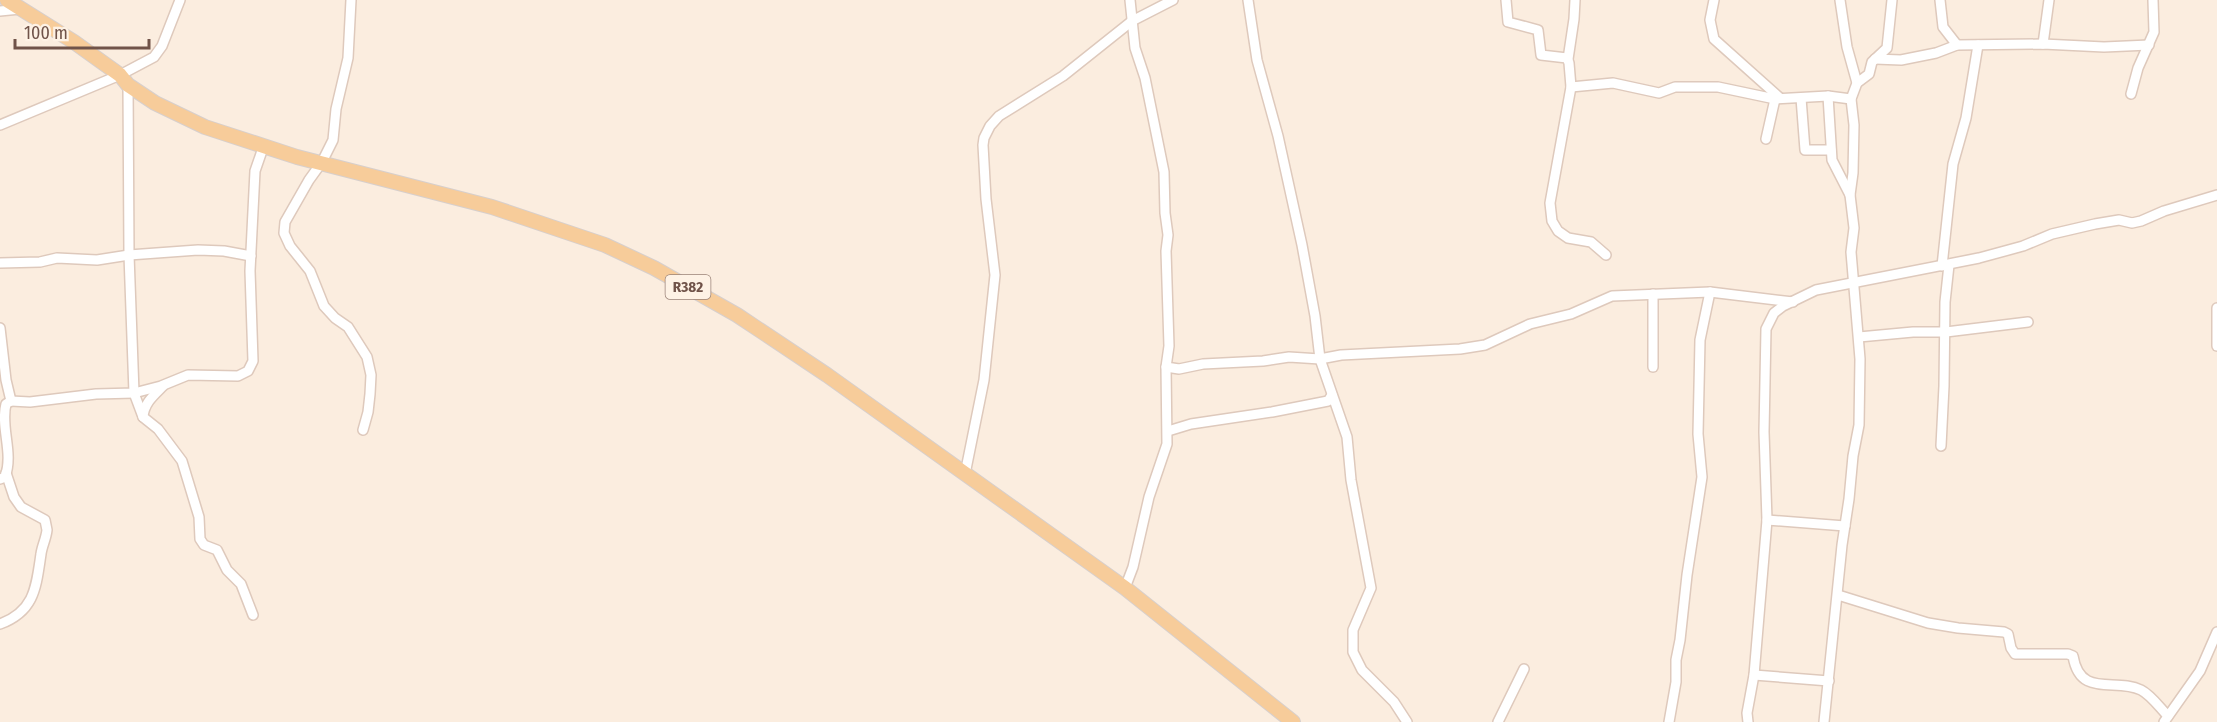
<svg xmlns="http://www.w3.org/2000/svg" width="2217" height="722" viewBox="0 0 2217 722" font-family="'Fira Sans Condensed',sans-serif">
  <rect width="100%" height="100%" fill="#fbeddf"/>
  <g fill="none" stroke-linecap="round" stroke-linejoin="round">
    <defs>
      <g id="street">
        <polyline points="351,0 348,58 336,109 333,140 322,162 309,180 285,222 284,233 290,246 310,271 324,306 335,318 348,327 367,357 371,375 370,394 368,412 363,430"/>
        <polyline points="1248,0 1257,60 1278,136 1302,245 1315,316 1320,359 1347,437 1351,480 1371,588 1353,630 1353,652 1362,670 1394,702 1407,722"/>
        <polyline points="1506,0 1508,22 1538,30 1541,55 1567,58 1569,63 1571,87 1550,203 1552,221 1558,231 1568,238 1591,242 1606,255"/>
        <polyline points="1714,0 1710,20 1714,39 1780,98"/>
        <polyline points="1840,0 1847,47 1857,83"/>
        <polyline points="1940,0 1943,27 1957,45"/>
        <polyline points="0,11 20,9"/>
        <polyline points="2043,44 2049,0"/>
        <polyline points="1568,59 1574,19 1575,0"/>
        <polyline points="1875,59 1901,60 1936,53 1957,45 2043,44 2104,47 2149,45"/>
        <polyline points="128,85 129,255 134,393 143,417"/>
        <polyline points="1571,87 1613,83 1659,93 1675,87 1718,87 1775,99 1828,96 1851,99"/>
        <polyline points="2131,94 2138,68 2154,32 2153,0"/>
        <polyline points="1828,96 1832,160 1850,195"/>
        <polyline points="1801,98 1805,150 1831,150"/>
        <polyline points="0,125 120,75 154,57 162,46 180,0"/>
        <polyline points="1766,139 1775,99"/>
        <polyline points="0,263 40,262 57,258 97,260 129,255 198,250 224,251 251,256"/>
        <polyline points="1942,266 1953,164 1966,118 1978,45"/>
        <polyline points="1653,294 1653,367"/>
        <polyline points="2217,308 2217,346"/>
        <path d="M0 328 6 380 11 401 6 404C0 427 14 453 5 477L0 479"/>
        <polyline points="1859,337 1913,332 1946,332 2028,322"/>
        <polyline points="1166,367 1179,369 1203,364 1263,361 1289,357 1320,359 1341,355 1460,349 1485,345 1530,324 1571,314 1612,296 1710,292 1793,302"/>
        <path d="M163 386C154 395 144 403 143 417L158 429 182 461 199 517 200 539 204 545 217 550 227 570 241 584 253 615"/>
        <polyline points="11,401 30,402 96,394 134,393 161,386 188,375 238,376 248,371 253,361 250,271 255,171 264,145"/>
        <polyline points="1168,431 1191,424 1272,412 1323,402 1328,401 1332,395"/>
        <polyline points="1941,446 1944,386 1945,302 1949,265"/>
        <polyline points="965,474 984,380 995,275 986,199 983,145 984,138 990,126 999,116 1063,76 1132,21 1173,0"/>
        <polyline points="1767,520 1845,526"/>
        <polyline points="1125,588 1133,567 1149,497 1167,444 1166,367 1169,346 1166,251 1168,235 1165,213 1164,172 1145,78 1135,48 1130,0"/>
        <path d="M1838 595 1928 623 1958 628 2004 632 2008 634 2011 648 2015 654H2068L2073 656C2080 699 2116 677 2141 690 2151 695 2160 708 2168 716"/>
        <path d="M0 624C35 611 36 587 41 554 42 546 46 539 47 530L45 520 21 507 14 497 6 473"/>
        <polyline points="1754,675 1829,681"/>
        <polyline points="1498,722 1524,669"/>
        <polyline points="1669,722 1676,682 1676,660 1680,640 1687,575 1702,477 1698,434 1700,340 1710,292"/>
        <polyline points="1748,722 1747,713 1754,675 1767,520 1764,432 1766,329 1774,313 1783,306 1816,290 1979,258 2023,246 2052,234 2095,224 2119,220 2132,223 2141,221 2164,211 2217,195"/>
        <polyline points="1824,722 1842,545 1849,499 1853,456 1859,425 1860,359 1851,252 1854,228 1850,195 1853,173 1854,125 1851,99 1857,83 1869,74 1872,62 1887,48 1892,0"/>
        <polyline points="2164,722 2200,671 2217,632"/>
      </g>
      <polyline id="primary" points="7,0 74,42 120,75 128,85 155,103 205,127 297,157 492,207 605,245 654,268 737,315 827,375 1125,588 1293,722"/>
    </defs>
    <use href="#street" stroke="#dec9bc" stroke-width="12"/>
    <use href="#primary" stroke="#d7cfcc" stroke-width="16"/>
    <use href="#street" stroke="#fff" stroke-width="9"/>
    <use href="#primary" stroke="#f7cc9a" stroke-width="14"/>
  </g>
  <g text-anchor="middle" stroke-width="4.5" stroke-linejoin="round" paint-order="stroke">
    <rect fill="#fef2e5" stroke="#9b8378" stroke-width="1.5" x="665.5" y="275" width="45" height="24" rx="4.5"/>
    <g font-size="15" font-weight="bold" fill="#705349">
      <text x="688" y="292">R382</text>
    </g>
  </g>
  <path d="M15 39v9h134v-9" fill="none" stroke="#705349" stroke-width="3"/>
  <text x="24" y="39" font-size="18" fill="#705349" stroke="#fef2e5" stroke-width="4.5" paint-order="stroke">100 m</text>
</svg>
